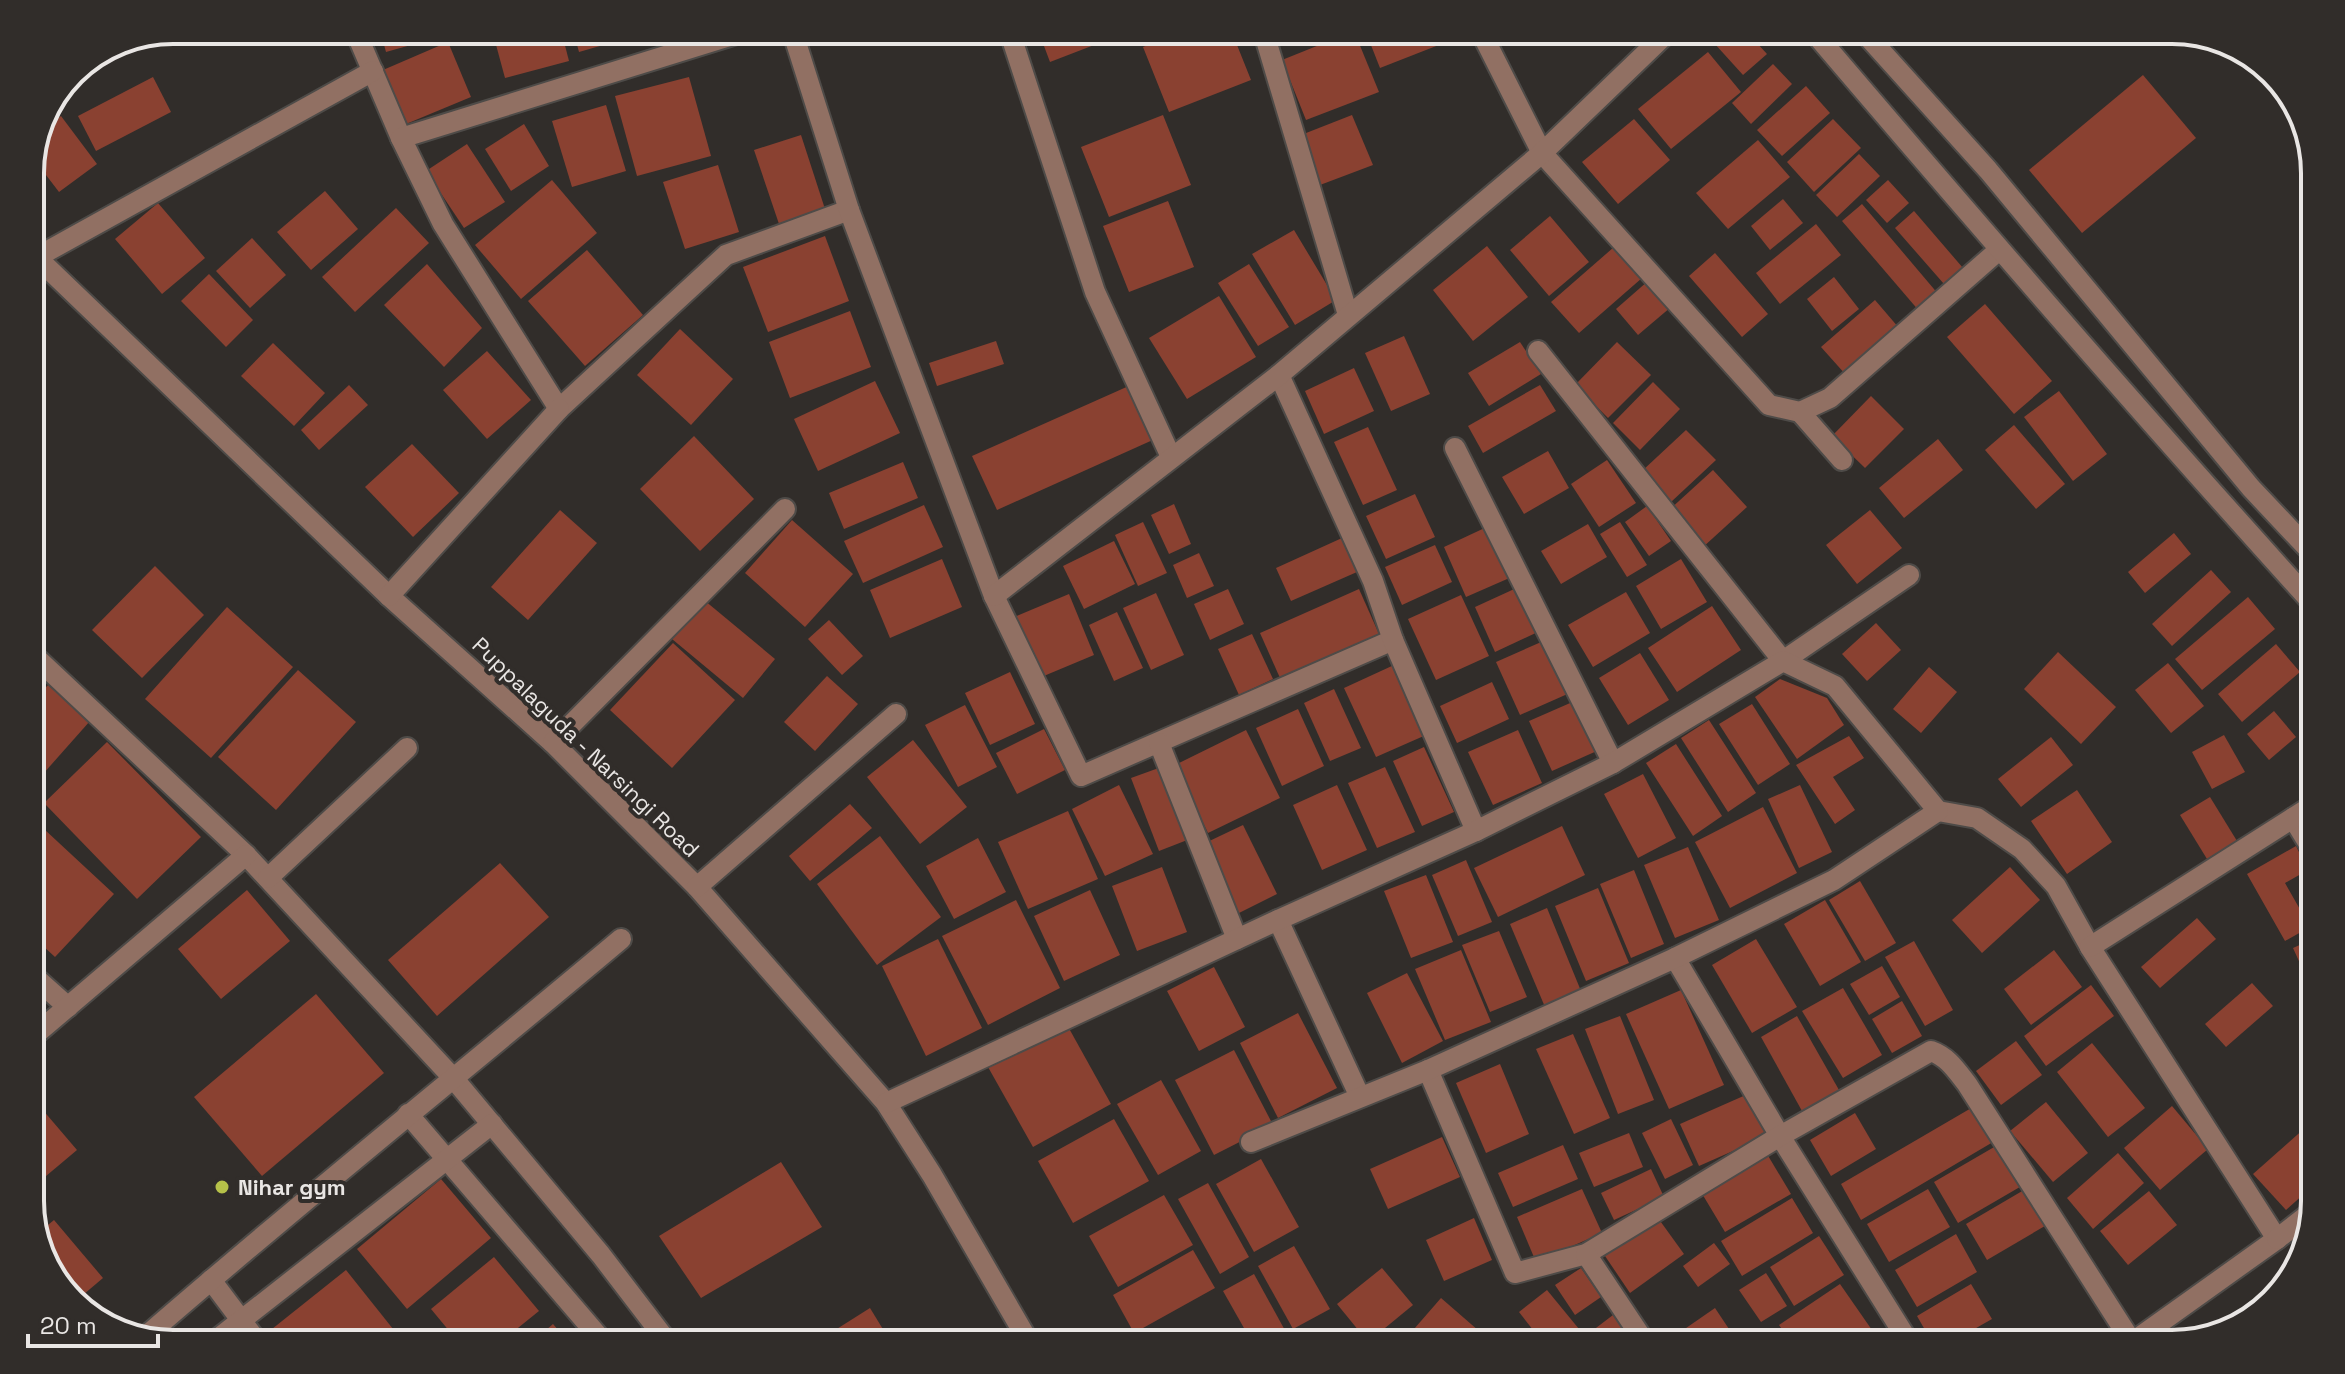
<svg xmlns="http://www.w3.org/2000/svg" width="2345" height="1374" viewBox="0 0 2345 1374" font-family="'Space Grotesk',sans-serif">
  <rect width="100%" height="100%" fill="#312d2a"/>
  <g fill="#8a4131">
    <polygon points="380,30 461,30 461,31 386,52"/>
    <polygon points="492,30 561,30 569,61 505,78"/>
    <polygon points="573,30 651,30 652,31 579,52"/>
    <polygon points="1038,30 1133,30 1050,62"/>
    <polygon points="1187,30 1231,30 1251,80 1169,112 1143,47"/>
    <polygon points="1365,30 1445,30 1449,41 1380,68"/>
    <polygon points="1728,30 1745,30 1767,54 1743,75 1714,43"/>
    <polygon points="1354,31 1379,92 1306,120 1282,60"/>
    <polygon points="163,32 163,33 69,79 72,71 118,41"/>
    <polygon points="448,42 471,97 406,124 383,70"/>
    <polygon points="1708,52 1741,92 1671,149 1638,109"/>
    <polygon points="1773,64 1792,84 1751,124 1732,103"/>
    <polygon points="2143,75 2196,138 2082,233 2029,170"/>
    <polygon points="153,77 171,112 96,151 78,116"/>
    <polygon points="689,77 711,156 637,176 615,96"/>
    <polygon points="1806,86 1830,113 1782,156 1757,130"/>
    <polygon points="606,105 626,171 572,187 552,121"/>
    <polygon points="1163,115 1191,185 1109,217 1081,147"/>
    <polygon points="1352,115 1373,165 1320,185 1301,135"/>
    <polygon points="61,116 97,164 59,192 33,158 47,127"/>
    <polygon points="1634,119 1670,160 1618,204 1582,162"/>
    <polygon points="1833,119 1861,148 1814,192 1787,162"/>
    <polygon points="524,124 549,166 511,191 485,149"/>
    <polygon points="801,135 825,209 779,224 754,150"/>
    <polygon points="1758,140 1790,177 1728,229 1696,193"/>
    <polygon points="467,144 505,202 464,228 426,171"/>
    <polygon points="1859,154 1880,176 1837,217 1816,195"/>
    <polygon points="718,165 739,232 685,249 663,182"/>
    <polygon points="552,180 597,233 521,299 475,245"/>
    <polygon points="1888,180 1909,203 1887,223 1866,200"/>
    <polygon points="325,191 358,229 311,270 277,232"/>
    <polygon points="1783,199 1803,223 1770,250 1751,226"/>
    <polygon points="1168,201 1194,267 1129,292 1103,226"/>
    <polygon points="158,203 205,258 162,294 115,239"/>
    <polygon points="1862,204 1939,295 1920,312 1842,221"/>
    <polygon points="396,208 429,243 355,312 322,277"/>
    <polygon points="1914,211 1963,268 1944,284 1895,228"/>
    <polygon points="1550,216 1589,262 1549,296 1510,250"/>
    <polygon points="1816,224 1841,255 1780,304 1756,273"/>
    <polygon points="1294,230 1336,300 1295,325 1252,254"/>
    <polygon points="825,236 849,301 768,332 743,267"/>
    <polygon points="252,238 286,275 250,308 216,271"/>
    <polygon points="1487,246 1528,297 1473,341 1433,290"/>
    <polygon points="1614,247 1642,278 1579,333 1551,302"/>
    <polygon points="587,250 643,315 585,366 528,301"/>
    <polygon points="1715,253 1768,314 1742,337 1689,276"/>
    <polygon points="427,264 482,328 444,367 384,305"/>
    <polygon points="1249,264 1289,327 1258,346 1218,283"/>
    <polygon points="209,274 253,320 226,347 181,301"/>
    <polygon points="1834,277 1859,309 1832,331 1807,299"/>
    <polygon points="1648,281 1671,307 1638,335 1616,309"/>
    <polygon points="1219,296 1256,357 1187,399 1149,338"/>
    <polygon points="1875,300 1899,328 1846,375 1821,347"/>
    <polygon points="1985,304 2052,381 2014,414 1947,337"/>
    <polygon points="850,311 871,367 790,398 769,342"/>
    <polygon points="680,329 733,379 691,425 637,375"/>
    <polygon points="1404,336 1430,394 1391,411 1365,353"/>
    <polygon points="996,341 1004,364 937,386 929,363"/>
    <polygon points="1520,342 1541,374 1489,406 1468,373"/>
    <polygon points="1617,342 1651,375 1608,418 1575,385"/>
    <polygon points="273,343 325,393 294,426 241,376"/>
    <polygon points="487,351 531,400 487,439 443,390"/>
    <polygon points="1354,368 1374,411 1324,434 1305,391"/>
    <polygon points="875,381 900,433 818,471 794,419"/>
    <polygon points="1653,382 1680,409 1640,450 1613,423"/>
    <polygon points="349,385 368,405 319,450 301,430"/>
    <polygon points="1131,385 1155,439 997,510 972,456"/>
    <polygon points="1540,385 1556,411 1483,453 1468,426"/>
    <polygon points="2059,391 2107,454 2073,481 2024,417"/>
    <polygon points="1871,396 1904,429 1865,468 1832,436"/>
    <polygon points="2014,425 2065,484 2036,509 1985,450"/>
    <polygon points="1368,427 1397,490 1363,505 1334,442"/>
    <polygon points="1686,430 1716,460 1671,502 1642,471"/>
    <polygon points="694,436 754,499 700,551 640,489"/>
    <polygon points="1938,439 1963,470 1904,518 1879,488"/>
    <polygon points="412,444 459,493 413,537 365,487"/>
    <polygon points="1548,451 1569,488 1524,514 1502,477"/>
    <polygon points="1607,460 1636,503 1599,527 1571,484"/>
    <polygon points="903,462 918,498 844,529 829,493"/>
    <polygon points="1713,470 1747,507 1702,548 1668,511"/>
    <polygon points="1415,494 1435,537 1386,559 1366,516"/>
    <polygon points="1174,504 1191,544 1169,554 1151,515"/>
    <polygon points="924,505 943,547 863,583 844,541"/>
    <polygon points="1647,506 1671,541 1649,556 1625,522"/>
    <polygon points="560,510 597,543 528,620 491,587"/>
    <polygon points="1870,510 1902,548 1857,584 1826,545"/>
    <polygon points="792,520 853,574 805,627 745,573"/>
    <polygon points="1143,522 1167,573 1138,586 1115,535"/>
    <polygon points="1620,522 1647,565 1627,577 1600,534"/>
    <polygon points="1588,524 1607,557 1561,584 1541,551"/>
    <polygon points="1491,525 1514,576 1466,597 1444,547"/>
    <polygon points="2174,533 2191,554 2145,593 2128,572"/>
    <polygon points="1342,538 1357,572 1291,601 1276,568"/>
    <polygon points="1114,541 1135,584 1084,609 1063,566"/>
    <polygon points="1435,545 1452,582 1402,605 1385,567"/>
    <polygon points="1199,553 1214,586 1187,598 1173,565"/>
    <polygon points="942,559 962,607 890,638 870,590"/>
    <polygon points="1681,559 1707,602 1661,629 1636,586"/>
    <polygon points="155,566 204,615 142,678 92,630"/>
    <polygon points="2211,570 2231,592 2172,646 2152,624"/>
    <polygon points="1523,585 1542,630 1495,652 1475,607"/>
    <polygon points="1228,589 1244,624 1210,640 1194,604"/>
    <polygon points="1359,589 1379,634 1280,678 1260,633"/>
    <polygon points="1626,592 1650,633 1593,667 1568,625"/>
    <polygon points="1156,593 1184,655 1151,670 1123,608"/>
    <polygon points="1069,594 1094,655 1039,678 1014,617"/>
    <polygon points="1461,595 1489,656 1436,680 1408,619"/>
    <polygon points="2248,597 2275,629 2202,690 2175,659"/>
    <polygon points="704,600 775,659 743,698 672,639"/>
    <polygon points="1712,606 1741,650 1677,692 1648,648"/>
    <polygon points="227,607 293,667 211,758 145,699"/>
    <polygon points="1117,612 1143,668 1114,681 1089,625"/>
    <polygon points="829,620 863,656 842,675 808,639"/>
    <polygon points="1876,623 1901,650 1867,681 1842,654"/>
    <polygon points="1252,634 1273,679 1239,695 1218,649"/>
    <polygon points="1548,639 1572,692 1520,715 1496,662"/>
    <polygon points="673,643 735,700 672,768 610,710"/>
    <polygon points="2276,644 2300,672 2242,722 2218,694"/>
    <polygon points="2058,652 2116,707 2081,744 2024,689"/>
    <polygon points="1640,653 1669,700 1628,725 1599,678"/>
    <polygon points="2168,663 2204,706 2171,733 2135,690"/>
    <polygon points="1394,665 1426,735 1376,757 1344,688"/>
    <polygon points="1929,667 1957,692 1921,733 1893,709"/>
    <polygon points="298,670 356,722 276,810 218,757"/>
    <polygon points="1010,672 1035,724 990,745 965,693"/>
    <polygon points="827,676 858,704 815,751 784,722"/>
    <polygon points="1780,679 1827,698 1844,725 1797,759 1755,697"/>
    <polygon points="1492,682 1509,719 1457,743 1440,706"/>
    <polygon points="48,685 90,721 43,774 30,763 30,705"/>
    <polygon points="1334,689 1361,748 1330,761 1304,703"/>
    <polygon points="1577,700 1599,750 1552,771 1529,721"/>
    <polygon points="1752,704 1790,764 1758,785 1719,724"/>
    <polygon points="965,705 997,767 958,787 925,725"/>
    <polygon points="1298,709 1324,766 1282,786 1256,728"/>
    <polygon points="2274,711 2296,737 2269,760 2247,734"/>
    <polygon points="1709,720 1756,793 1728,812 1681,738"/>
    <polygon points="1044,729 1065,770 1017,794 996,753"/>
    <polygon points="1246,730 1280,798 1208,833 1175,765"/>
    <polygon points="1518,730 1542,783 1493,805 1468,752"/>
    <polygon points="2224,735 2245,772 2212,789 2192,752"/>
    <polygon points="1849,736 1864,758 1833,777 1855,810 1835,824 1796,765"/>
    <polygon points="2051,737 2073,765 2021,807 1998,779"/>
    <polygon points="913,740 967,807 920,844 867,777"/>
    <polygon points="107,742 201,837 137,899 44,803"/>
    <polygon points="1676,744 1722,816 1693,836 1646,763"/>
    <polygon points="1424,747 1454,812 1422,826 1393,761"/>
    <polygon points="1167,765 1195,837 1159,851 1131,778"/>
    <polygon points="1385,767 1415,832 1377,848 1348,783"/>
    <polygon points="1643,774 1676,838 1638,858 1604,794"/>
    <polygon points="1119,785 1153,854 1105,876 1072,809"/>
    <polygon points="1337,785 1367,850 1322,870 1293,805"/>
    <polygon points="1800,785 1832,852 1799,868 1768,799"/>
    <polygon points="2077,790 2112,842 2067,874 2031,821"/>
    <polygon points="2210,797 2237,841 2207,859 2180,815"/>
    <polygon points="850,804 872,828 810,881 789,856"/>
    <polygon points="1763,807 1797,873 1730,908 1695,842"/>
    <polygon points="1068,811 1098,879 1028,909 998,842"/>
    <polygon points="30,816 114,894 55,957 30,934"/>
    <polygon points="1243,825 1277,894 1235,915 1201,845"/>
    <polygon points="1562,826 1585,875 1498,917 1474,868"/>
    <polygon points="880,836 941,917 877,965 817,884"/>
    <polygon points="978,838 1006,892 954,919 926,866"/>
    <polygon points="2296,846 2308,870 2285,883 2310,927 2285,941 2247,874"/>
    <polygon points="1688,847 1719,920 1675,938 1644,865"/>
    <polygon points="1466,860 1492,922 1458,936 1432,875"/>
    <polygon points="500,863 549,917 437,1016 388,960"/>
    <polygon points="1162,867 1187,932 1137,951 1112,886"/>
    <polygon points="2010,867 2040,900 1982,953 1952,920"/>
    <polygon points="1634,870 1664,944 1631,958 1600,884"/>
    <polygon points="1426,875 1453,942 1411,958 1384,891"/>
    <polygon points="1860,881 1896,943 1865,961 1829,900"/>
    <polygon points="1598,888 1629,963 1586,981 1555,906"/>
    <polygon points="247,890 290,941 221,999 178,949"/>
    <polygon points="1090,890 1120,955 1064,981 1034,916"/>
    <polygon points="1016,900 1060,988 988,1025 942,936"/>
    <polygon points="1825,900 1861,962 1820,986 1784,924"/>
    <polygon points="1547,908 1581,991 1545,1007 1510,924"/>
    <polygon points="2197,918 2216,939 2160,988 2141,967"/>
    <polygon points="1499,931 1527,997 1490,1012 1462,945"/>
    <polygon points="2315,938 2315,978 2308,981 2293,948"/>
    <polygon points="938,939 982,1028 926,1056 882,966"/>
    <polygon points="1756,939 1797,1007 1752,1033 1712,965"/>
    <polygon points="1914,941 1953,1010 1925,1026 1885,957"/>
    <polygon points="1461,950 1491,1022 1445,1040 1415,969"/>
    <polygon points="2054,950 2082,987 2031,1025 2004,989"/>
    <polygon points="1882,966 1900,997 1869,1015 1850,984"/>
    <polygon points="1214,967 1245,1027 1199,1051 1167,991"/>
    <polygon points="1407,973 1443,1041 1402,1063 1367,993"/>
    <polygon points="2252,983 2273,1006 2226,1047 2205,1024"/>
    <polygon points="2091,985 2114,1016 2046,1066 2024,1036"/>
    <polygon points="1843,988 1882,1055 1843,1078 1802,1011"/>
    <polygon points="1681,990 1724,1085 1669,1109 1626,1014"/>
    <polygon points="316,994 384,1073 262,1176 194,1097"/>
    <polygon points="1902,1001 1922,1036 1892,1053 1872,1019"/>
    <polygon points="1298,1013 1337,1088 1278,1118 1240,1043"/>
    <polygon points="1620,1016 1654,1100 1618,1114 1585,1029"/>
    <polygon points="1797,1016 1839,1090 1802,1111 1761,1037"/>
    <polygon points="1066,1023 1111,1104 1033,1147 988,1067"/>
    <polygon points="1573,1034 1610,1118 1574,1134 1536,1049"/>
    <polygon points="2016,1041 2042,1075 2001,1105 1976,1071"/>
    <polygon points="2092,1043 2145,1108 2108,1137 2057,1072"/>
    <polygon points="1234,1050 1273,1125 1214,1155 1175,1080"/>
    <polygon points="1500,1064 1529,1134 1486,1153 1456,1083"/>
    <polygon points="1161,1080 1201,1151 1158,1175 1117,1104"/>
    <polygon points="1748,1094 1767,1136 1699,1166 1680,1124"/>
    <polygon points="30,1095 77,1150 33,1187 30,1184"/>
    <polygon points="2046,1102 2088,1153 2053,1182 2010,1131"/>
    <polygon points="2172,1106 2208,1149 2160,1190 2124,1148"/>
    <polygon points="1973,1107 1993,1142 1861,1220 1841,1184"/>
    <polygon points="1855,1113 1876,1149 1831,1176 1810,1140"/>
    <polygon points="1114,1119 1149,1181 1073,1223 1038,1161"/>
    <polygon points="1671,1119 1693,1165 1665,1179 1642,1133"/>
    <polygon points="2315,1119 2315,1184 2286,1210 2253,1174"/>
    <polygon points="1629,1133 1643,1167 1594,1187 1579,1153"/>
    <polygon points="1442,1137 1460,1177 1388,1209 1370,1169"/>
    <polygon points="2001,1143 2025,1184 1958,1223 1934,1182"/>
    <polygon points="1563,1145 1578,1179 1513,1207 1498,1173"/>
    <polygon points="2118,1153 2144,1183 2093,1229 2067,1198"/>
    <polygon points="1767,1154 1791,1194 1725,1232 1701,1192"/>
    <polygon points="1261,1159 1299,1227 1254,1252 1216,1184"/>
    <polygon points="781,1162 822,1227 701,1298 659,1236"/>
    <polygon points="1651,1169 1664,1197 1614,1220 1601,1193"/>
    <polygon points="441,1179 491,1238 407,1309 357,1249"/>
    <polygon points="1208,1183 1249,1257 1220,1274 1178,1199"/>
    <polygon points="2029,1187 2050,1223 1987,1260 1966,1224"/>
    <polygon points="1582,1189 1602,1233 1536,1262 1517,1217"/>
    <polygon points="1928,1189 1950,1227 1889,1262 1867,1224"/>
    <polygon points="2149,1191 2177,1225 2128,1265 2100,1231"/>
    <polygon points="1164,1195 1193,1245 1118,1287 1089,1236"/>
    <polygon points="1792,1198 1813,1233 1742,1276 1721,1241"/>
    <polygon points="1474,1218 1492,1260 1444,1281 1426,1240"/>
    <polygon points="1658,1218 1684,1254 1630,1293 1605,1256"/>
    <polygon points="54,1220 103,1278 77,1300 49,1273 37,1234"/>
    <polygon points="1956,1234 1977,1272 1917,1307 1895,1270"/>
    <polygon points="1819,1236 1844,1275 1794,1306 1770,1267"/>
    <polygon points="1714,1243 1730,1264 1698,1287 1683,1266"/>
    <polygon points="1294,1246 1330,1309 1293,1329 1258,1266"/>
    <polygon points="1193,1250 1215,1288 1134,1333 1113,1295"/>
    <polygon points="494,1257 539,1311 498,1344 460,1344 431,1309"/>
    <polygon points="1382,1268 1413,1305 1368,1342 1337,1304"/>
    <polygon points="1581,1268 1601,1297 1575,1315 1555,1285"/>
    <polygon points="346,1270 405,1344 276,1344 267,1333"/>
    <polygon points="1766,1273 1787,1306 1761,1322 1739,1290"/>
    <polygon points="1254,1274 1287,1334 1269,1344 1253,1344 1223,1291"/>
    <polygon points="1840,1284 1881,1343 1792,1344 1779,1325"/>
    <polygon points="1971,1284 1992,1319 1948,1344 1933,1344 1917,1316"/>
    <polygon points="1547,1290 1579,1329 1560,1344 1544,1344 1519,1312"/>
    <polygon points="1441,1298 1494,1344 1401,1344"/>
    <polygon points="870,1308 892,1344 813,1344"/>
    <polygon points="1715,1308 1739,1344 1663,1344"/>
    <polygon points="1613,1315 1635,1344 1575,1344"/>
    <polygon points="553,1324 570,1344 530,1344"/>
  </g>
  <g fill="none" stroke-linecap="round" stroke-linejoin="round">
    <defs>
      <g id="minor">
        <polyline points="355,30 401,138"/>
        <polyline points="749,30 401,138 443,224 559,409 726,255 849,210"/>
        <polyline points="792,30 849,210 994,596 1081,776 1393,640"/>
        <polyline points="1009,30 1095,292 1171,457"/>
        <polyline points="1263,30 1348,315"/>
        <polyline points="1480,30 1542,153 1769,405 1800,412 1830,398 1999,250"/>
        <path d="M1812 30C1977 224 2144 417 2315 606"/>
        <polyline points="1862,30 1988,170 2251,488 2315,556"/>
        <polyline points="30,251 389,596 553,743 697,887 886,1103 932,1175 1030,1344"/>
        <polyline points="37,257 373,71"/>
        <polyline points="1538,351 1783,661 1909,575"/>
        <polyline points="1279,375 1373,581 1393,640 1476,831"/>
        <polyline points="1800,412 1842,460"/>
        <polyline points="1455,448 1613,763"/>
        <polyline points="389,596 559,409"/>
        <polyline points="994,596 1279,375 1542,153 1670,30"/>
        <polyline points="30,652 246,855 454,1079 601,1255 669,1344"/>
        <polyline points="553,743 785,509"/>
        <polyline points="1159,743 1237,939"/>
        <polyline points="1938,811 1977,818 2022,849 2056,886 2090,947 2277,1239 2130,1344"/>
        <polyline points="2293,818 2315,854"/>
        <polyline points="268,878 407,748"/>
        <polyline points="697,887 896,714"/>
        <polyline points="1278,920 1360,1097"/>
        <polyline points="2090,947 2315,804"/>
        <polyline points="1675,958 1780,1136 1910,1344"/>
        <polyline points="30,973 68,1007"/>
        <polyline points="30,1039 246,855"/>
        <path d="M1428 1070 1515 1273 1586 1254 1780 1136 1931 1051C1948 1057 1956 1070 1967 1084L2133 1344"/>
        <polyline points="886,1103 1278,920 1476,831 1613,763 1783,661 1835,686 1938,811 1834,880 1675,958 1428,1070 1251,1142"/>
        <polyline points="408,1114 605,1344"/>
        <polyline points="2277,1239 2313,1211"/>
        <polyline points="1586,1254 1646,1344"/>
        <polyline points="211,1280 259,1344"/>
        <path d="M145 1337C301 1201 463 1072 621 939"/>
        <polyline points="211,1344 492,1124"/>
      </g>
    </defs>
    <use href="#minor" stroke="#4e4b48" stroke-width="24"/>
    <use href="#minor" stroke="#917063" stroke-width="20"/>
  </g>
  <circle fill="#b6c149" stroke="#312d2a" stroke-width="3" cx="222" cy="1187" r="8"/>
  <g text-anchor="middle" stroke-width="8" stroke-linejoin="round" paint-order="stroke">
    <g font-size="22" fill="#e9e6e4" stroke="#312d2a">
      <text transform="translate(586 747) rotate(44)" y="8">Puppalaguda - Narsingi Road</text>
    </g>
    <g font-size="22" font-weight="bold" fill="#e9e6e4" stroke="#312d2a" text-anchor="start">
      <text x="238" y="1195">Nihar gym</text>
    </g>
  </g>
  <path d="M0 0H2345V1374H0ZM173 44H2172A129 129 0 0 1 2301 173V1201A129 129 0 0 1 2172 1330H173A129 129 0 0 1 44 1201V173A129 129 0 0 1 173 44Z" fill="#312d2a" fill-rule="evenodd"/>
  <path fill="none" stroke="#e9e6e4" stroke-width="4" d="M173 44H2172A129 129 0 0 1 2301 173V1201A129 129 0 0 1 2172 1330H173A129 129 0 0 1 44 1201V173A129 129 0 0 1 173 44Z"/>
  <path d="M28 1334v12h130v-12" fill="none" stroke="#e9e6e4" stroke-width="4"/>
  <text x="40" y="1334" font-size="24" fill="#e9e6e4" stroke="#312d2a" stroke-width="6" paint-order="stroke">20 m</text>
</svg>
